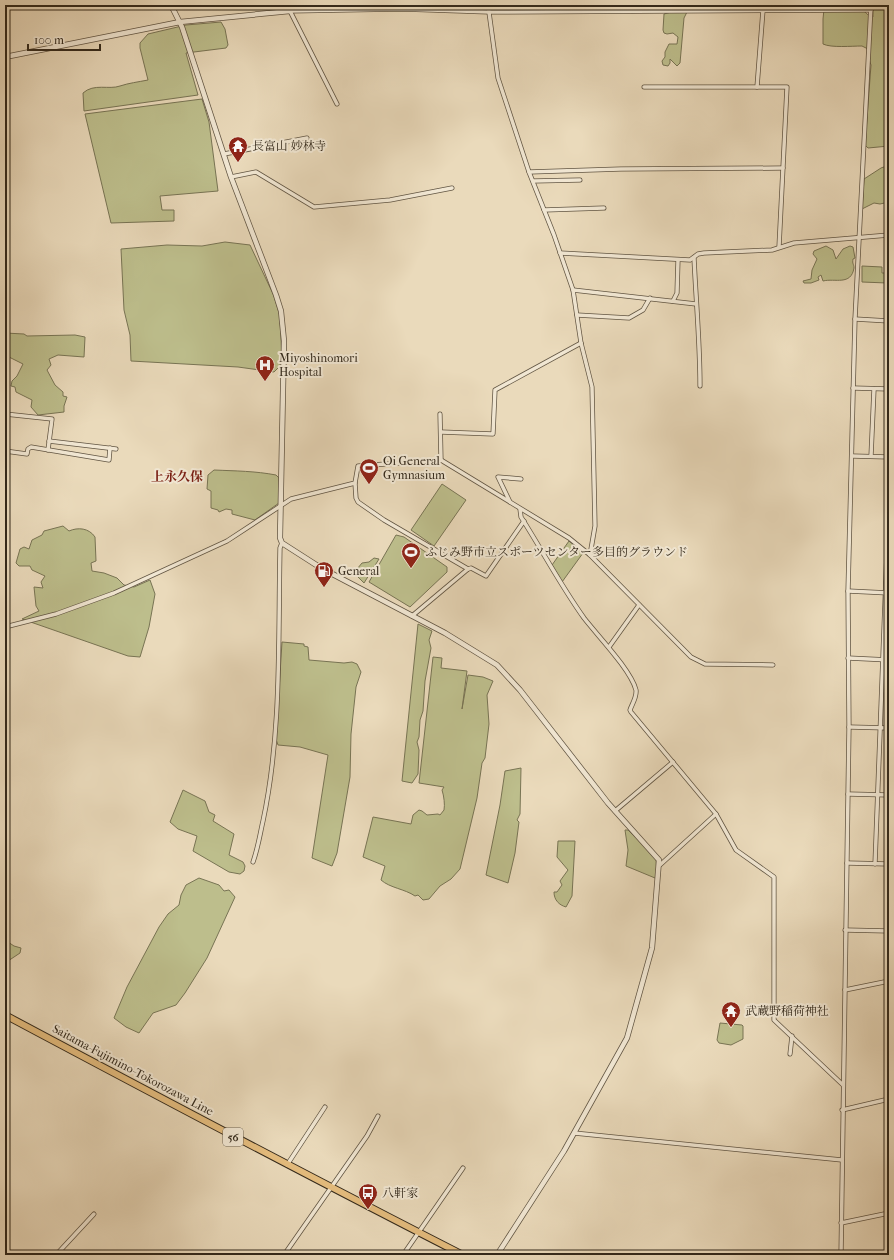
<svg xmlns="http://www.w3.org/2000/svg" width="894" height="1260" viewBox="0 0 894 1260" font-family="'IM FELL French Canon','Noto Serif JP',serif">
  <rect width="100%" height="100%" fill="#eadabb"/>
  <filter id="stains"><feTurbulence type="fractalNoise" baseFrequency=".005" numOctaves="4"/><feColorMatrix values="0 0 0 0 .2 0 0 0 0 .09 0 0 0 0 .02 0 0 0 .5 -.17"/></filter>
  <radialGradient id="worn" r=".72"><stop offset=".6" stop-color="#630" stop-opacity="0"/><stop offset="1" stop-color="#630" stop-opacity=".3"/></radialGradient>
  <g fill="#bdbe8c" stroke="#787454">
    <rect x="629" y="5" width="46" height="5"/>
    <polygon points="676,5 703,5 700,7 689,8 684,18 680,63 677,66 670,59 670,63 668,66 663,65 662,61 665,57 665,52 669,44 677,44 678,37 673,33 667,34 664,33 663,30 664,14 675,11"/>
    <path d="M823 5H836V7L837 5C853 5 859 5 870 17H873V5H889V146L868 148 865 145 871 65 867 53 868 49 862 46C852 46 831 48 823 44V19L824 9H823Z"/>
    <path d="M221 22 225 29 228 45 226 48 186 53 198 95 84 111 83 93C94 83 109 90 120 86 129 83 138 82 148 80L140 48V43L148 34 186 25Z"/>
    <polygon points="202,99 209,122 218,191 160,196 162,210 174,210 174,221 111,223 85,114"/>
    <polygon points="889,165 889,202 880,204 874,203 862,209 864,179 881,168"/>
    <polygon points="225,242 250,245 274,296 280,316 282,360 279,367 274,372 238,367 131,361 130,335 124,310 121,249 167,245 202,246"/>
    <path d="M826 246 833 250 836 259 843 249 850 246 853 247 855 258 853 259C852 264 854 264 854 268 851 286 835 278 823 281L821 275 818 277 819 280 811 283H804L803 281 811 279 812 270 817 259 813 254 814 251Z"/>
    <polygon points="862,266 882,267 882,273 888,273 887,283 862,282"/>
    <polygon points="5,333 24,334 27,336 75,335 85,337 84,357 58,355 49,359 51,365 47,370 55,385 63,392 63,396 67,397 64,406 64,412 38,415 31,407 32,400 16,392 15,387 11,386 12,381 17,376 23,364 5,355"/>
    <path d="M214 470C236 471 255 471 276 475L279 478V503L255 520 232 514V510L226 509 219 512 218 510 211 508V491L207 489 208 475Z"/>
    <polygon points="442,484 466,500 434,546 411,530"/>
    <path d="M63 526 69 531C78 527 89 528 95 537L96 561 91 563 92 571 104 573 117 578 124 585 134 587 150 580 155 594 149 627 140 657 128 656 22 619 39 611 36 606 34 587 43 588 41 582 45 576 32 570 30 566H19L16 563 20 549 24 547 29 549 32 540 42 535 44 531Z"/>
    <polygon points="396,535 404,537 447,567 447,572 410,607 369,582"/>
    <polygon points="569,541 583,553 562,582 552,565"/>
    <polygon points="374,558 379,559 364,583 358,577 357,569 362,563 369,562"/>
    <polygon points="418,624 432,631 429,640 431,648 425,681 423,711 420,720 419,737 417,742 419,750 418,774 412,783 402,781"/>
    <polygon points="282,642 304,644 304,646 308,647 309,660 344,663 352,662 357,664 361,672 356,687 351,734 350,777 337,853 332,866 312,858 328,755 300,747 278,745 276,739"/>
    <path d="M433 657 442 658 441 668 467 671 462 709 468 675 483 677 493 681 487 695 489 724 485 758 482 763 477 798 460 869 451 879 440 886 429 899 423 900 418 895 415 896C405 889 390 888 381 880L385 866 363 857 373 817 411 824 413 815 419 810 422 811 427 815 438 814 440 815 444 810C445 805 444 796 442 790L444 787 419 783Z"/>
    <polygon points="521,768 520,814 517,820 519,822 515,853 508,883 486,875 500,805 505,771"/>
    <polygon points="183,790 205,801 209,812 215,815 213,821 234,834 229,855 243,862 245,866 244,871 240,874 229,872 193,851 197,836 178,829 170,822"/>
    <polygon points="625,830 628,830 656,858 657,875 655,878 626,866 628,850"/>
    <path d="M558 841H575L572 896 566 907C559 905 554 900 554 892H557L562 885 560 881 568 870 557 857Z"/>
    <polygon points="199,878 219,885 224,891 229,890 235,897 207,958 185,993 176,1005 153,1013 139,1033 126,1027 114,1018 127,987 159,927 168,914 179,905 181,895 186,885"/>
    <polygon points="5,940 14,946 21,948 20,953 8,961 5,961"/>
    <polygon points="720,1023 742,1025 743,1026 743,1039 731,1045 719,1043 717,1040"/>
  </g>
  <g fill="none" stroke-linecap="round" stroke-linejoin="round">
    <defs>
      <g id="minor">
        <polyline points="488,5 498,78 529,172 554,235 573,290 581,343 592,387 595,526 590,555"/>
        <polyline points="644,87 787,87 779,247"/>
        <polyline points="757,87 763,10"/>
        <polyline points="337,104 290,11 402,9 489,12 871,10"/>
        <polyline points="224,154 307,138"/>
        <polyline points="529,172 621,169 783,168"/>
        <polyline points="231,177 256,172 314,207 390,200 452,188"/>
        <polyline points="533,181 580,180"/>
        <polyline points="544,210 604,208"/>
        <polyline points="560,253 690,260 698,254 704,253 772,250 794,243 889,235"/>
        <path d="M694 258C696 301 700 343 700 386"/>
        <polyline points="573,290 696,304"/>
        <polyline points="673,301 677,293 678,260"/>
        <polyline points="577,315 629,318 643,310 650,298"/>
        <polyline points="855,319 889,321"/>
        <polyline points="853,388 889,389"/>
        <polyline points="5,414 52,419 48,450"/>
        <polyline points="440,414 441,460"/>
        <polyline points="441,432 493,434 495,390 581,343"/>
        <polyline points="49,441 116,449"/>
        <polyline points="5,451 27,454 28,449 31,447 109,460 110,448"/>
        <polyline points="852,456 889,457"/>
        <polyline points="871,456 874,389"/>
        <polyline points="355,483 356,498 358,502 384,520 468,569"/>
        <polyline points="510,502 498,477 521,479"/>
        <path d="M520 509 521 517C542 550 561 586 584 618 597 635 631 670 636 690 637 697 632 704 630 710L631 712 716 814 736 850 774 877V1020L843 1085"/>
        <polyline points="848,591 889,593"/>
        <polyline points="412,616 468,569 471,568 486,576 524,521"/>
        <polyline points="5,627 56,614 114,593 227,541 291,499 355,483 358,466 441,460 569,538 590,555 691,657 705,664 773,665"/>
        <polyline points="609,647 639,605"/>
        <polyline points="848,658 889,660"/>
        <polyline points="849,727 889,728"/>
        <polyline points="848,794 889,795"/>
        <polyline points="615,811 673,762"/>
        <path d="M253 862C258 848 260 834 263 821 282 732 278 639 280 548L282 543"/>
        <polyline points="847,863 889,864"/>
        <polyline points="875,864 889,497"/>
        <polyline points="660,865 716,814"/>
        <polyline points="845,930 889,931"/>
        <polyline points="845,990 889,981"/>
        <polyline points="790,1054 792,1036"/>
        <polyline points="842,1110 889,1099"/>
        <polyline points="574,1133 842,1160"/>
        <polyline points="287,1165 325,1107"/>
        <polyline points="841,1223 889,1213"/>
        <polyline points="56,1255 94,1214"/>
        <polyline points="284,1255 367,1136 378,1116"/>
        <polyline points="403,1255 463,1168"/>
        <polyline points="841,1255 849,727 848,591 855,319 871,5"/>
      </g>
      <g id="tertiary">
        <polyline points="171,5 182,27 231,177 276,295 281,311 284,341 280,538 282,543 321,568 445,633 497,665 520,690 608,803 659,860 652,948 627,1038 564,1151 497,1255"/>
        <polyline points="5,57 180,22 290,11"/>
      </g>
      <path id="primary" d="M5 1015C157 1096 310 1177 463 1255"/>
    </defs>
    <use href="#minor" stroke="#615543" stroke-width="5"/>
    <use href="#tertiary" stroke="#615543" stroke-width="6"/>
    <use href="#primary" stroke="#33291b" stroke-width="8"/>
    <use href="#minor" stroke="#f1e7d3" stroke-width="3.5"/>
    <use href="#tertiary" stroke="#f1e7d3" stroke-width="4.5"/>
    <use href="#primary" stroke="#e5bd7e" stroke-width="6"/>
  </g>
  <defs>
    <symbol id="temple-pin" viewBox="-11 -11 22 30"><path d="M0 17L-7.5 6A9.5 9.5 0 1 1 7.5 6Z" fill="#8f2418" stroke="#f1e7d3"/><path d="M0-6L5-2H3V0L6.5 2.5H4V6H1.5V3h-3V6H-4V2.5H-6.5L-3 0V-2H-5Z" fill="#fff"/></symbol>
    <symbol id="hospital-pin" viewBox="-11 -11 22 30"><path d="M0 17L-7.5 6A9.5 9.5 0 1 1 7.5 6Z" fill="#8f2418" stroke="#f1e7d3"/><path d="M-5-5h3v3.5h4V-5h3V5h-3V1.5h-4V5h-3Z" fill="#fff"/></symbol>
    <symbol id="stadium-pin" viewBox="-11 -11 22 30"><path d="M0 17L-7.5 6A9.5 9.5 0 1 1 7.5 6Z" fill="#8f2418" stroke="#f1e7d3"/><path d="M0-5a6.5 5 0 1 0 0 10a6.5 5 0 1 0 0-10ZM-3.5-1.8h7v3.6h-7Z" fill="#fff"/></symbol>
    <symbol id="fuel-pin" viewBox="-11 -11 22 30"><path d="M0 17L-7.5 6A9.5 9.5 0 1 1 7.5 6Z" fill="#8f2418" stroke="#f1e7d3"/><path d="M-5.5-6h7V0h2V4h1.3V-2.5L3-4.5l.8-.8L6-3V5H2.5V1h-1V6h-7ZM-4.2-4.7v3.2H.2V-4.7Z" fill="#fff"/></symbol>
    <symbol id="bus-pin" viewBox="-11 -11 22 30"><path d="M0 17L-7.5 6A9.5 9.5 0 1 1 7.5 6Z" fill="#8f2418" stroke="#f1e7d3"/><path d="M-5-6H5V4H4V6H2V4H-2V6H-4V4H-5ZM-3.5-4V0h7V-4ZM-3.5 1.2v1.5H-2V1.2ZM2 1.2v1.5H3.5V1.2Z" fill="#fff"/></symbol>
  </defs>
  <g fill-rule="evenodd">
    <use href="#temple-pin" x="227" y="135" width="22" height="30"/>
    <use href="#hospital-pin" x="254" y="354" width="22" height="30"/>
    <use href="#stadium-pin" x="358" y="457" width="22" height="30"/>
    <use href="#stadium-pin" x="400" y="541" width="22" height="30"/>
    <use href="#fuel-pin" x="313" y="560" width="22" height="30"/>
    <use href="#temple-pin" x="720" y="1000" width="22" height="30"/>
    <use href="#bus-pin" x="357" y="1182" width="22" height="30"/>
  </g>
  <g text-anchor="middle" stroke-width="4" stroke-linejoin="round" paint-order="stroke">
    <rect fill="#f1e7d3" stroke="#6c6252" stroke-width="1" x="223" y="1128" width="20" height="18" rx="3"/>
    <g font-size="11" font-weight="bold" fill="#33291b">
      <text x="233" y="1141">56</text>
    </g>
    <g font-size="12" fill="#33291b" stroke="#f1e7d3" text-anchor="start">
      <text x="252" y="150">長富山 妙林寺</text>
      <text x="279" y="362">Miyoshinomori<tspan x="279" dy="14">Hospital</tspan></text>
      <text x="383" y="465">Oi General<tspan x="383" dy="14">Gymnasium</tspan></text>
      <text x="425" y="556">ふじみ野市⽴スポーツセンター多⽬的グラウンド</text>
      <text x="338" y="575">General</text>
      <text x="745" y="1015">武蔵野稲荷神社</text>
      <text x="382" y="1197">八軒家</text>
    </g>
    <g font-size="12" fill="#33291b" stroke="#f1e7d3">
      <text transform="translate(133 1070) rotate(28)" y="4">Saitama-Fujimino-Tokorozawa Line</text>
    </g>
    <g font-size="13" font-weight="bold" fill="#7a1f14" stroke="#f1e7d3">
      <text x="177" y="481">上永久保</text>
    </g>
  </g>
  <rect width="894" height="1260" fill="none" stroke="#eadabb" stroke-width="20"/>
  <rect x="6" y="6" width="882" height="1248" fill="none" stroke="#33291b" stroke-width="2"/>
  <rect x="10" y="10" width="874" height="1240" fill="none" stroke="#33291b"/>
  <path d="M28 44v6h72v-6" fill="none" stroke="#33291b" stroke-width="2"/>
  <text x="34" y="44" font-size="12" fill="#33291b" stroke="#f1e7d3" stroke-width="3" paint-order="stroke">100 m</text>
  <rect width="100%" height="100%" filter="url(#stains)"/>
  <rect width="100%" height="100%" fill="url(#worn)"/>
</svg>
